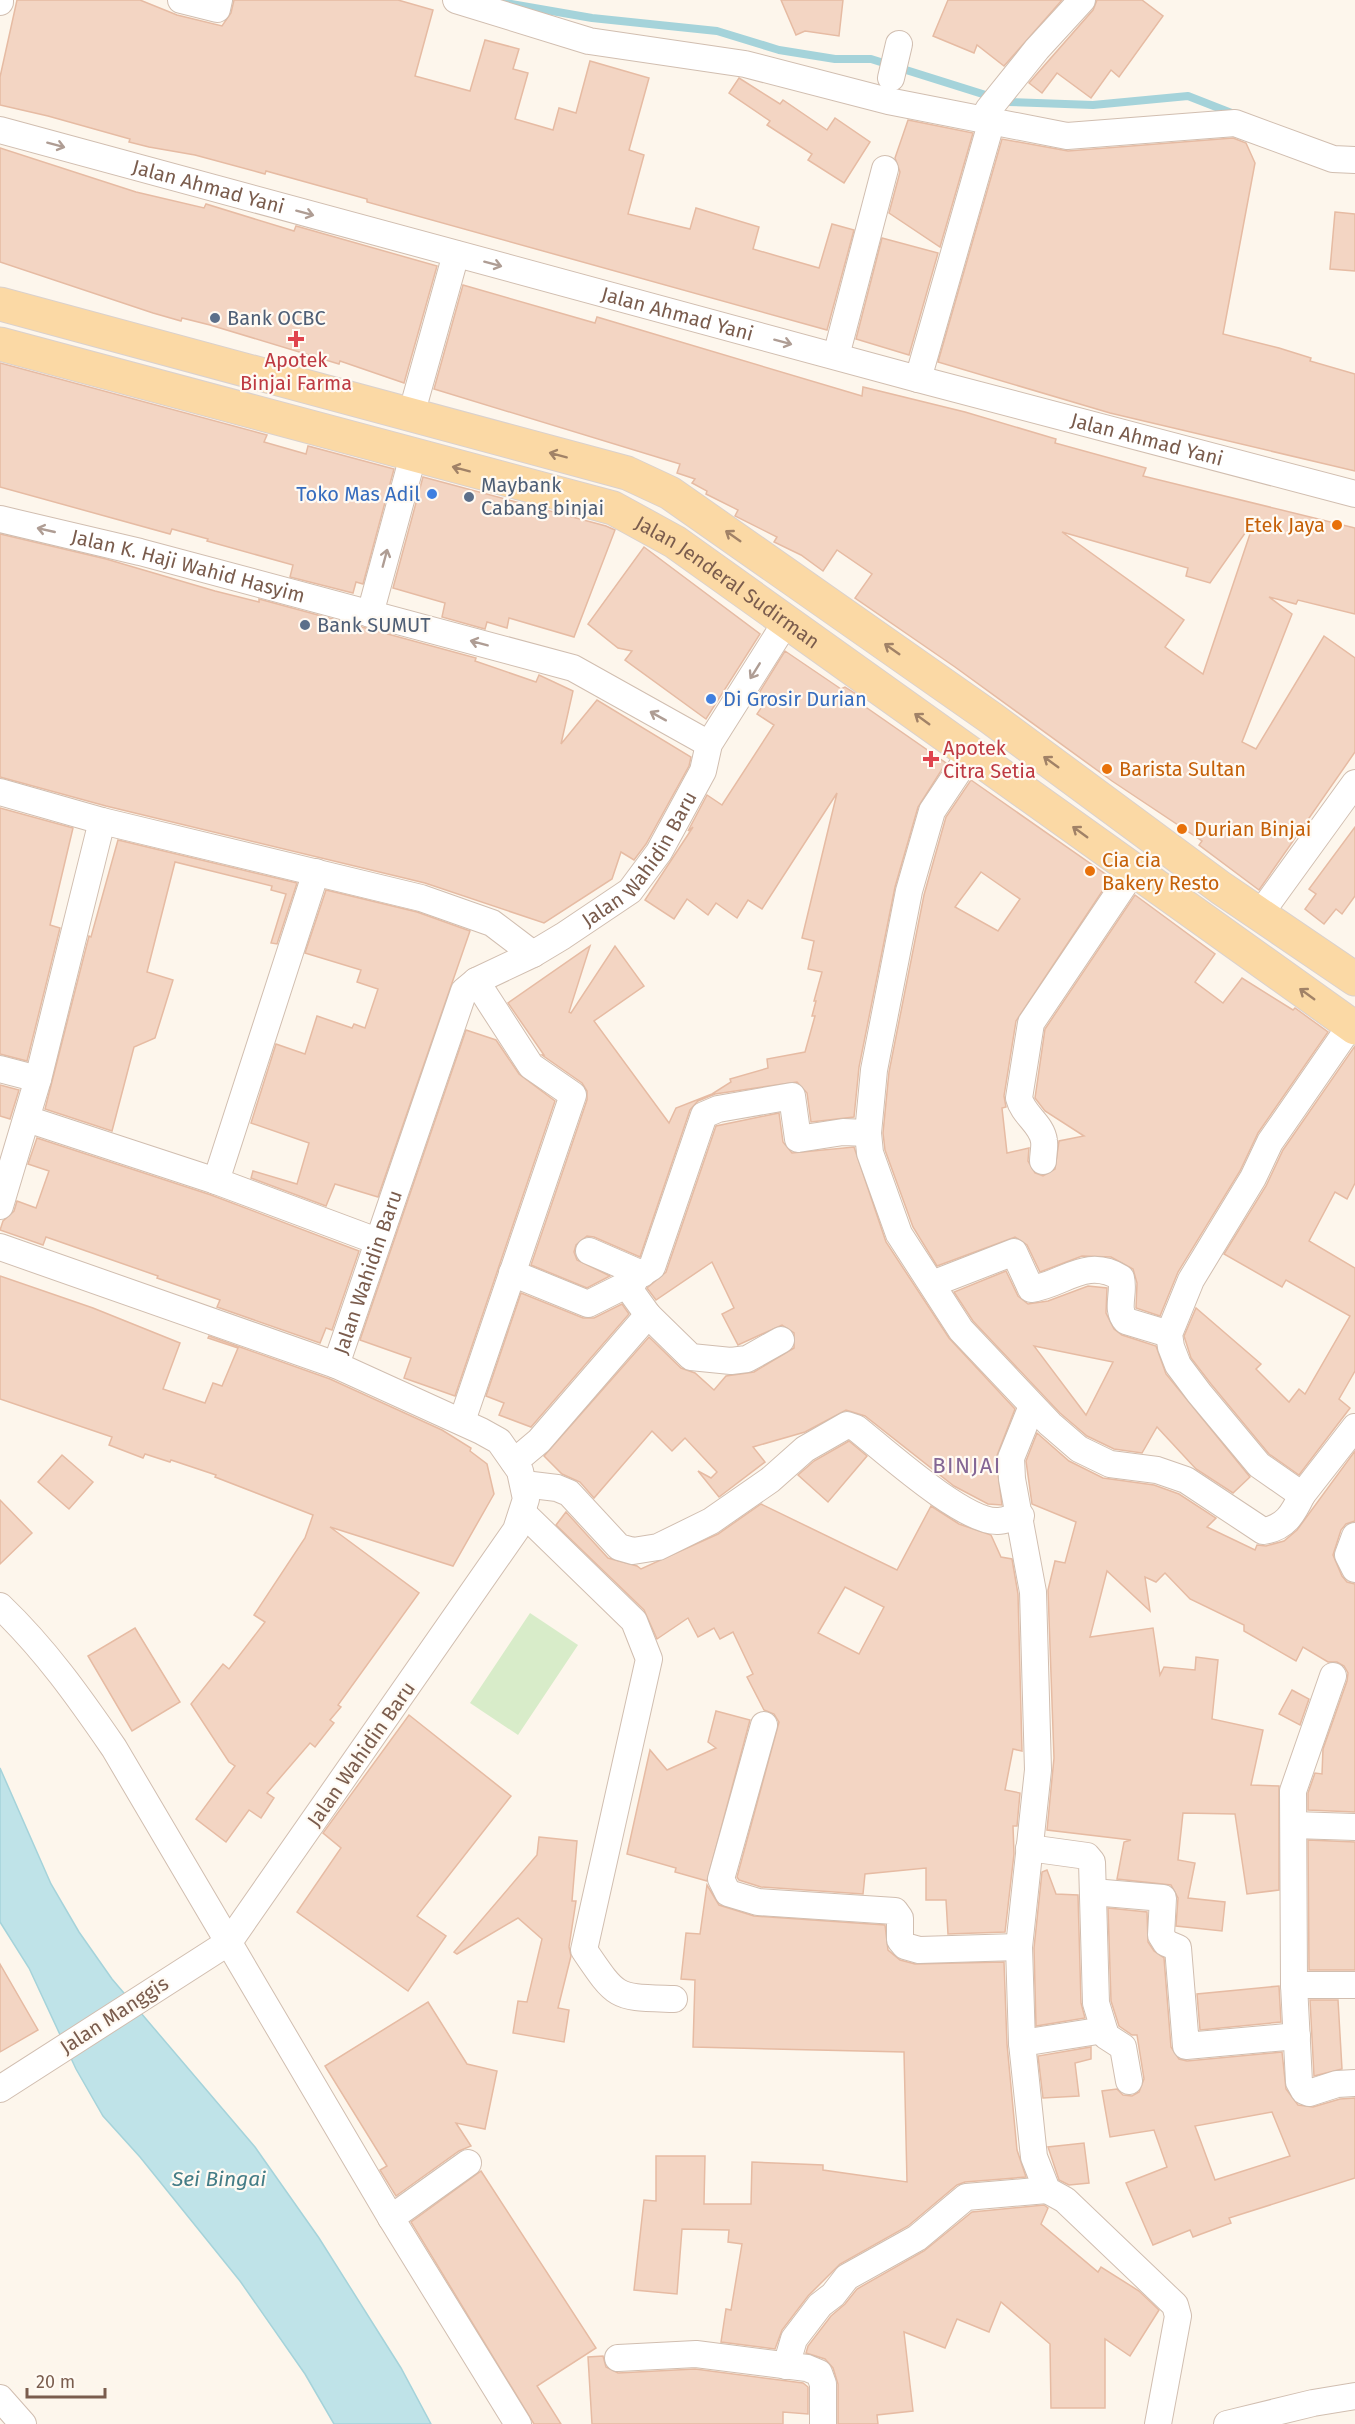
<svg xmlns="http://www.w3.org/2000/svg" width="1355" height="2424" viewBox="0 0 1355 2424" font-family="'Fira Sans',sans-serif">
  <rect width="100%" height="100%" fill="#fdf6ec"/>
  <polygon fill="#d8ecc9" points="530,1613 578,1645 518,1735 470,1703"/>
  <polygon fill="#bfe3e8" stroke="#a5d3da" stroke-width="1.5" points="0,1768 51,1884 79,1932 112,1979 255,2147 319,2238 401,2368 431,2424 334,2424 305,2374 240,2281 140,2157 103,2116 76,2069 29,1968 0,1922"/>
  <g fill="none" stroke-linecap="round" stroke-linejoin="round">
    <polyline stroke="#a5d3da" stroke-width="8" points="500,2 592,18 717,31 779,50 835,59 871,59 1008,102 1093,105 1188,96 1234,114"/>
  </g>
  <g fill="#f3d5c3" stroke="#e6bba3" stroke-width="1.5" fill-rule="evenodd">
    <polygon points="17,0 140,0 177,15 222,26 231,13 234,0 398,0 433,10 415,76 470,91 485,40 519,49 513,69 528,73 515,119 553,130 559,108 576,113 590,61 649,78 629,150 644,155 628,214 690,229 696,208 759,227 753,249 819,268 832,224 854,230 827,330 367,202 367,199 266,171 265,174 195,155 149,147 129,142 130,139 48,116 0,105 0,77"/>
    <polygon points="781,0 843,0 839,36 805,31 796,35"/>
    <polygon points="948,0 1062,0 1004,66 977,45 974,53 933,36"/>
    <polygon points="1097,0 1142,0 1163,16 1119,77 1111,70 1091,98 1057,73 1042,93 1029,83 1093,10"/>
    <polygon points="739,78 780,104 783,100 827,130 835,118 870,142 844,183 808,160 812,154 767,125 770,121 729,93"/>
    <polygon points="908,120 973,133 940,247 889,213 900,172 895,158"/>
    <polygon points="1233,138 1246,143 1255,163 1223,334 1279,348 1311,358 1310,361 1355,374 1355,471 1110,413 938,362 1002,139 1068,151"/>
    <polygon points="0,148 136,192 204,208 206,204 294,231 296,226 437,266 404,383 340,361 339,364 210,325 182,318 181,321 153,313 0,262"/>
    <polygon points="1335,212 1355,214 1355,271 1330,269"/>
    <polygon points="882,238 938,253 909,355 856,339"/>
    <path d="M463 285 595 323 597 317 862 396 863 387 965 412 1056 439 1055 443 1146 468 1143 476 1355 528V614L1298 600 1296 604 1269 597 1292 614 1242 742 1256 749 1324 636 1355 658V752L1259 890 1199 845 1202 841 1112 781 955 667 855 598 872 574 837 550 823 571 801 555 774 542 777 537 735 516 738 510 706 494 707 491 692 483 695 479 677 473 680 464 434 389ZM1255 519 1203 674 1165 647 1184 620 1062 532 1188 568 1186 576 1210 583Z"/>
    <polygon points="0,363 267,435 264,442 306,454 308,446 394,469 363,584 356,582 353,593 290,577 293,565 207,541 208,539 172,529 170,534 0,487"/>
    <polygon points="423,477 606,526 615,530 574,637 509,618 507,628 487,622 485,629 442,617 445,603 393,588"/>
    <polygon points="0,534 106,559 215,591 259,602 259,599 476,658 475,661 536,682 539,675 573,691 561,744 597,700 691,757 689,766 646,844 634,860 621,852 612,879 544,923 425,883 106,806 0,777"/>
    <polygon points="644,547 760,634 706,719 625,660 632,651 618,648 588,624"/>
    <polygon points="785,651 841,689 845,687 858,695 857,701 946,763 918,807 895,887 859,1067 854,1117 811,1122 807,1093 797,1082 715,1094 698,1101 690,1110 640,1257 594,1237 587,1236 576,1245 574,1252 577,1260 610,1276 587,1288 531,1265 587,1100 587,1091 582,1083 542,1055 544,1055 508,1003 590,946 569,1012 571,1013 615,946 644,986 594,1021 669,1123 676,1108 712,1094 731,1082 730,1079 768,1068 767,1059 805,1052 815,1016 812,1016 816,1001 814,1001 822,972 808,969 814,941 802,938 837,793 762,909 748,900 737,918 716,903 708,915 687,899 674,919 645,900 693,827 688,831 707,795 722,805 774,725 757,714 767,699 759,693"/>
    <path d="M971 780 1111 878 1016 1021 1004 1096 1006 1107 1002 1108 1007 1153 1029 1148 1028 1161 1035 1173 1043 1176 1055 1169 1059 1141 1084 1136 1045 1111 1035 1098 1045 1029 1135 895 1215 954 1195 982 1223 1003 1242 978 1293 1010 1295 1008 1328 1032 1258 1133 1240 1171 1178 1272 1160 1316 1136 1308 1137 1283 1133 1269 1111 1257 1082 1256 1040 1272 1027 1245 1015 1237 937 1266 913 1227 885 1150 883 1133 889 1072 924 895 946 817ZM981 872 1020 899 998 931 955 907Z"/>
    <polygon points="0,808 73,828 50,925 60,928 27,1061 0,1054"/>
    <polygon points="1355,827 1355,896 1342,914 1336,909 1324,924 1305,909 1316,894 1309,889"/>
    <polygon points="118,840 297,883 277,944 271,943 286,894 271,890 272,886 175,862 147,972 173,980 155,1038 134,1047 112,1131 45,1109 89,936 91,937"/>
    <polygon points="326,890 417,912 470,931 378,1197 335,1184 326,1206 251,1178 253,1171 297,1184 309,1143 251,1123 276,1044 305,1054 317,1016 352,1028 354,1024 365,1028 378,989 357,982 361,970 305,953"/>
    <polygon points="466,1030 496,1040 519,1074 555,1101 455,1396 404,1378 411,1358 360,1340"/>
    <polygon points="1355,1046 1355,1183 1347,1199 1335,1192 1309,1241 1355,1268 1355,1371 1339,1399 1350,1408 1299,1475 1269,1454 1211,1384 1191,1358 1184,1336 1196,1308 1261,1364 1256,1369 1289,1402 1299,1389 1305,1394 1350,1316 1286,1280 1282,1287 1224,1254 1266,1186 1283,1150"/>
    <polygon points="0,1085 19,1090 10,1119 0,1116"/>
    <polygon points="779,1113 783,1142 792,1153 854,1147 886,1242 949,1338 1015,1409 996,1458 1002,1505 988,1504 954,1486 865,1416 846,1410 805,1432 753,1447 765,1462 719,1497 698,1471 711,1478 717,1472 685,1438 672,1451 652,1431 594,1498 580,1482 562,1474 544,1456 649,1337 681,1368 695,1373 714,1390 726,1376 754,1372 794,1348 794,1333 782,1325 738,1345 722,1314 734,1308 712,1262 656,1300 647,1288 666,1272 716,1126"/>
    <polygon points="37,1138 211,1195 359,1251 332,1330 326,1328 320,1343 217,1307 220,1300 157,1278 158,1276 46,1237 43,1245 0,1230 3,1221 14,1211 17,1201 36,1208 49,1171 28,1164"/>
    <path d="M1006 1271 1018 1296 1028 1304 1048 1301 1088 1286 1107 1288 1106 1313 1114 1329 1122 1335 1156 1346 1166 1374 1250 1477 1233 1493 1196 1469 1157 1427 1142 1453 1114 1449 1087 1436 1060 1413 973 1321 954 1292ZM1034 1346 1113 1362 1086 1415Z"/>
    <polygon points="0,1276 93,1308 180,1343 163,1389 205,1403 213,1383 222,1386 238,1348 208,1338 209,1336 330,1379 442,1430 471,1448 470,1451 487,1464 494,1494 453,1566 330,1527 419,1593 338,1705 341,1707 330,1720 334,1723 315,1747 310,1743 267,1793 274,1798 261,1818 249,1810 226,1842 196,1819 235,1766 229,1762 191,1704 223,1664 229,1669 265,1622 254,1615 305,1538 313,1515 215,1477 216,1475 171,1460 170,1462 145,1454 143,1458 109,1445 112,1437 0,1399"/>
    <polygon points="521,1293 583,1318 594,1318 622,1304 629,1314 531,1427 499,1415 504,1403 486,1396"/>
    <polygon points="1037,1433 1069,1461 1103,1478 1154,1485 1179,1494 1216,1518 1207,1527 1255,1550 1257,1545 1266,1546 1284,1541 1297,1530 1355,1451 1355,1521 1346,1524 1341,1530 1333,1555 1342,1576 1347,1582 1355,1584 1355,1812 1308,1810 1308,1793 1315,1773 1322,1774 1323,1749 1347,1681 1348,1673 1344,1666 1337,1662 1328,1662 1303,1647 1296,1661 1244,1631 1244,1625 1190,1599 1165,1573 1156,1582 1145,1577 1150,1611 1107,1571 1090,1637 1153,1628 1160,1675 1164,1667 1195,1670 1196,1657 1218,1660 1212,1719 1263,1730 1251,1785 1279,1786 1279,1890 1247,1894 1235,1814 1183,1813 1178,1860 1195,1863 1188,1898 1225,1902 1222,1931 1176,1926 1178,1898 1171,1885 1117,1879 1124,1842 1131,1840 1047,1830 1054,1758 1048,1590 1055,1561 1065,1563 1076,1522 1032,1504 1026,1461"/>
    <polygon points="849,1441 867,1456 828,1502 798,1475 814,1461"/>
    <polygon points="62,1455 93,1482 69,1509 38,1482"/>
    <polygon points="0,1500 32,1533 0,1564"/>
    <path d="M761 1504 897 1570 931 1506 959 1524 991 1535 1001 1557 1012 1559 1018 1594 1022 1751 1013 1749 1005 1790 1020 1793 1017 1826H1013L1014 1854 1005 1932 948 1934 946 1900H926V1868L865 1874 863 1894 761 1887 739 1880 737 1877 779 1722 774 1714 764 1710 747 1677 753 1674 733 1632 720 1639 714 1628 698 1637 688 1618 657 1639 644 1610 556 1525 566 1512 608 1558 637 1566 641 1569 718 1534ZM845 1587 884 1607 859 1654 818 1633Z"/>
    <polygon points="135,1628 180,1702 132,1731 88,1656"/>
    <polygon points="1292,1690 1309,1699 1300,1725 1279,1714"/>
    <polygon points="716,1711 750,1720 707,1881 675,1872 676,1868 627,1854 650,1750 667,1770 716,1748 708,1742"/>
    <polygon points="409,1715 511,1796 417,1916 446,1936 408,1991 297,1912 341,1848 323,1833"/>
    <polygon points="539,1837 577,1841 572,1901 576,1901 569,1947 571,1956 558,2008 569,2010 564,2042 513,2033 518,2001 527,2002 542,1939 518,1918 457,1954 454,1952 537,1855"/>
    <polygon points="1308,1840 1355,1842 1355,1970 1309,1970"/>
    <polygon points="1047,1870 1056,1894 1078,1895 1081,2003 1085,2018 1036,2026 1034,1948 1042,1872"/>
    <polygon points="707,1885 719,1905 754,1916 885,1925 888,1950 900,1960 915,1964 1004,1962 1007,2044 1017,2150 1026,2177 965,2182 957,2185 908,2226 840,2264 808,2296 782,2330 775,2349 721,2342 726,2309 731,2310 742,2244 728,2242 729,2230 682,2229 677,2294 634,2290 644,2200 656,2201 656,2156 705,2156 704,2204 751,2204 752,2162 823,2165 823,2170 907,2182 904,2052 693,2047 695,1980 681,1979 686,1933 700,1934"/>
    <path d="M1108 1908 1147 1912 1148 1942 1154 1951 1164 1958 1171 2047 1179 2059 1187 2061 1282 2052 1286 2089 1298 2105 1313 2107 1340 2099 1355 2098V2178L1229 2218 1231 2223 1193 2237 1190 2230 1153 2245 1126 2183 1167 2167 1154 2130 1110 2137 1102 2091 1117 2089 1123 2095 1132 2096 1139 2092 1144 2079 1137 2035H1132L1119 2026 1111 2001ZM1272 2112 1290 2156 1215 2180 1195 2126Z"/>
    <polygon points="0,1964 38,2030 0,2052"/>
    <polygon points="1279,1986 1281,2022 1200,2030 1197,1994"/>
    <polygon points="1310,2000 1338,2000 1342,2069 1314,2076"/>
    <polygon points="428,2002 467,2064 497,2071 485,2129 456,2123 471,2146 459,2151 396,2196 380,2170 387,2166 325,2066"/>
    <polygon points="1091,2047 1091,2059 1075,2063 1079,2096 1043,2098 1038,2056"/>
    <polygon points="1084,2143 1089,2183 1069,2185 1059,2180 1048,2147"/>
    <polygon points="481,2171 596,2348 537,2386 561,2424 534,2424 411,2222"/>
    <polygon points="1044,2205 1048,2208 1041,2224 1098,2272 1101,2267 1139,2291 1159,2310 1130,2356 1105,2339 1105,2408 1051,2408 1050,2344 1001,2302 989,2332 957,2319 945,2348 904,2332 913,2411 877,2415 878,2424 838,2424 838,2384 833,2368 825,2359 806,2353 808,2346 831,2316 845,2304 857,2289 924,2251 972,2212"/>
    <polygon points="603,2356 606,2367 618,2373 695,2369 803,2383 808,2387 808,2414 783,2412 783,2424 592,2424 588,2357"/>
  </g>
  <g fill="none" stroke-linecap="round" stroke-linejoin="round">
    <defs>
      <g id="minor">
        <polyline points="181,0 217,9 219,0"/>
        <polyline points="456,0 589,41 745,64 888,101 1067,136 1235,123 1333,159 1355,160"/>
        <polyline points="0,2 0,0"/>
        <polyline points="891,78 899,44"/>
        <path id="s1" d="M0 130 918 379 1355 494"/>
        <polyline points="836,356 885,169"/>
        <polyline points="918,379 992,120 988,110 1037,49 1082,0"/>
        <polyline points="411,415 456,254"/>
        <path id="s2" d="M0 519 140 552 573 668 709 744"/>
        <polyline points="370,614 413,456"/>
        <path d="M970 754 932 811 909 891 874 1070 868 1133 870 1153 899 1234 961 1330 1050 1424 1079 1449 1110 1464 1157 1470 1186 1480 1263 1531C1285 1528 1293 1514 1302 1495L1259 1465 1199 1393 1178 1365 1171 1347 1169 1334 1191 1280 1253 1178 1270 1142 1351 1025"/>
        <polyline points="0,792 102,821 421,898 492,923 533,954"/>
        <polyline points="1260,914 1355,783"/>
        <polyline points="0,1069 38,1079"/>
        <polyline points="27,1119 216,1181 316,872"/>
        <path d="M1043 1161C1043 1155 1045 1147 1044 1141 1042 1124 1023 1115 1019 1098L1031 1023 1134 870"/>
        <polyline points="216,1181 377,1241"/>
        <polyline points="0,1206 38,1079 102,821"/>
        <polyline points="0,1247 336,1365 481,1431 499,1441 520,1471 526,1499 516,1530 229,1942 0,2089"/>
        <polyline points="589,1251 642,1274"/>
        <polyline points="512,1273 588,1304 624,1286 630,1290"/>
        <path d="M932 1284 1014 1252 1031 1289C1063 1285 1086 1256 1121 1278 1125 1293 1115 1309 1126 1321L1169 1334"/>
        <polyline points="648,1315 630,1290 636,1277 652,1267 704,1115 718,1109 792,1096 798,1139 843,1132 868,1133"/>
        <path id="s3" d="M336 1365 464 991 476 981 533 954 563 936 630 891 659 852 703 771 709 744 786 622"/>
        <polyline points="1032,1406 1011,1458 1012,1479 1033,1592 1038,1770 1019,1947 1022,2043 1034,2157 1047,2190 1065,2200 1175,2305 1178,2316 1158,2424"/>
        <polyline points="462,1421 573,1095 531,1066 476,981"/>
        <polyline points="514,1462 539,1441 648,1315 691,1357 731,1361 747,1359 781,1340"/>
        <path d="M524 1484 557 1488 569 1493 619 1547 633 1551 658 1547 711 1521 770 1480 805 1449 847 1425 856 1428C884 1450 964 1523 998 1521 1005 1521 1013 1517 1021 1516"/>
        <polyline points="1302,1495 1355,1427"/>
        <path d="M523 1513 634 1621 649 1659 584 1950C618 2000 615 1997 674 1999"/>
        <polyline points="1355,1536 1348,1555 1355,1569"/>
        <path d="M0 1606C45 1649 79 1697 114 1748L391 2218 518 2424"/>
        <polyline points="1333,1676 1293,1791 1294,1985 1299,2082 1304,2091 1309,2093 1337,2084 1355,2083"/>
        <polyline points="764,1725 721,1879 728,1893 758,1902 895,1911 900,1918 900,1940 905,1946 919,1950 1019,1947"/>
        <polyline points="1294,1825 1355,1827"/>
        <polyline points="1029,1848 1087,1856 1092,1862 1096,2003 1106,2036 1123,2047 1129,2081"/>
        <polyline points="1093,1892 1163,1898 1161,1935 1166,1943 1178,1948 1186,2046 1297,2036"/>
        <polyline points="1294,1985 1355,1985"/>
        <polyline points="1022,2043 1104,2030"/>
        <polyline points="391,2218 468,2163"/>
        <polyline points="618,2358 696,2354 807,2368 819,2373 823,2384 823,2424"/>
        <polyline points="786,2366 794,2339 820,2305 833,2295 847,2277 917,2238 966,2197 1047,2190"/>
        <polyline points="0,2398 23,2424"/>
        <polyline points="1227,2424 1313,2403 1355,2396"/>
      </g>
      <g id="major">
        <polyline points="0,304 627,473 670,493 991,718 1221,888 1355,979"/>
        <path id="s4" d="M0 344 613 508 675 542 1355 1028"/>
      </g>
    </defs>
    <use href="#minor" stroke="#d1beb0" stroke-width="28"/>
    <use href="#major" stroke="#dad1cd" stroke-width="35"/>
    <use href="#minor" stroke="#fff" stroke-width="26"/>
    <use href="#major" stroke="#fbd9a5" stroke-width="33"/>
  </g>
  <defs><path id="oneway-shaft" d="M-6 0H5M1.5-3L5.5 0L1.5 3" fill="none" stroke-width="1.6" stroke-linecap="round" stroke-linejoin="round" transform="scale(1.5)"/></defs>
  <g stroke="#af9d94">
    <use href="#oneway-shaft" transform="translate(56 145) rotate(15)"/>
    <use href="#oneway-shaft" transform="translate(305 213) rotate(15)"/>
    <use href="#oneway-shaft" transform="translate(493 264) rotate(15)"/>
    <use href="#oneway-shaft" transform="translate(783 342) rotate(15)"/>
    <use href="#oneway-shaft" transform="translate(46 530) rotate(-167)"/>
    <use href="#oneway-shaft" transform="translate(385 558) rotate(-75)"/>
    <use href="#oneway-shaft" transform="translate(479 643) rotate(-165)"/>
    <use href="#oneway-shaft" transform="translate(755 671) rotate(122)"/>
    <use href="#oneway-shaft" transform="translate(658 716) rotate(-151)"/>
  </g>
  <g stroke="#a18267">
    <use href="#oneway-shaft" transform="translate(558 455) rotate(-165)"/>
    <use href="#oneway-shaft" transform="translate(461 469) rotate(-165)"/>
    <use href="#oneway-shaft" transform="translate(733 536) rotate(-145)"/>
    <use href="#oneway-shaft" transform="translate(892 649) rotate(-145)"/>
    <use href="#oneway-shaft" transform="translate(922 719) rotate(-144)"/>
    <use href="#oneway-shaft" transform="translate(1051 762) rotate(-144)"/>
    <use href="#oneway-shaft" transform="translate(1080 832) rotate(-144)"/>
    <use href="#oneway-shaft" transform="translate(1307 994) rotate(-144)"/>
  </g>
  <g fill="#5c6f8a" stroke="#fffaf3" stroke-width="2">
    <circle cx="215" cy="318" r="6"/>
    <circle cx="469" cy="497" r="6"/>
    <circle cx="305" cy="625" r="6"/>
  </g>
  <g fill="#e0444e" stroke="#fffaf3" stroke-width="2">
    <path d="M293 330h6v6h6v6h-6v6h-6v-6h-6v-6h6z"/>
    <path d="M928 750h6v6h6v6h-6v6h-6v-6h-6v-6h6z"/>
  </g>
  <g fill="#3f7fe0" stroke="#fffaf3" stroke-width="2">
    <circle cx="432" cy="494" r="6"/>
    <circle cx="711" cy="699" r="6"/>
  </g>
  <g fill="#e8710a" stroke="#fffaf3" stroke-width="2">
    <circle cx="1337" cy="525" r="6"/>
    <circle cx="1107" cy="769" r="6"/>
    <circle cx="1182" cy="829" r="6"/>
    <circle cx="1090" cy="871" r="6"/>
  </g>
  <g text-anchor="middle" stroke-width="4.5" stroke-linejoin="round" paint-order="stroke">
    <g font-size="20" fill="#7a5c4d" stroke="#fffaf3">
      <text dy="7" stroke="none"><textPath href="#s1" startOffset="216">Jalan Ahmad Yani</textPath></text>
      <text dy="7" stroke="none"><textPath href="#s1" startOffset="702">Jalan Ahmad Yani</textPath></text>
      <text dy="7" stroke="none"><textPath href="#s1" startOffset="1188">Jalan Ahmad Yani</textPath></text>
      <text dy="7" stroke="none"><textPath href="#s2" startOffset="194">Jalan K. Haji Wahid Hasyim</textPath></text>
      <text dy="7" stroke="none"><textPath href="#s4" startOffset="771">Jalan Jenderal Sudirman</textPath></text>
      <text dy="7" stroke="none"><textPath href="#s3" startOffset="620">Jalan Wahidin Baru</textPath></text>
      <text dy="7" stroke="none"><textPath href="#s3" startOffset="98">Jalan Wahidin Baru</textPath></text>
      <text transform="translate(361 1754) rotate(-55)" y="7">Jalan Wahidin Baru</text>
      <text transform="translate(114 2015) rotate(-33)" y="7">Jalan Manggis</text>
    </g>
    <g font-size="20" fill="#4e5e75" stroke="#fffaf3" text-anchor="start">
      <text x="227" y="325">Bank OCBC</text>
      <text x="481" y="492">Maybank<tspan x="481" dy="23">Cabang binjai</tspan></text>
      <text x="317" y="632">Bank SUMUT</text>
    </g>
    <g font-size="20" fill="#be3a42" stroke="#fffaf3">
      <text x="296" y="367">Apotek<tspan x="296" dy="23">Binjai Farma</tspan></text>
      <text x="943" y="755" text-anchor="start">Apotek<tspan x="943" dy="23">Citra Setia</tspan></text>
    </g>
    <g font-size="20" fill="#366cbe" stroke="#fffaf3" text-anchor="end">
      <text x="420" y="501">Toko Mas Adil</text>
      <text x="723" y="706" text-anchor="start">Di Grosir Durian</text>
    </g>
    <g font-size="20" fill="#c56008" stroke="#fffaf3" text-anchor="start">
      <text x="1325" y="532" text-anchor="end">Etek Jaya</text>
      <text x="1119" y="776">Barista Sultan</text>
      <text x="1194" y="836">Durian Binjai</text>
      <text x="1102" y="867">Cia cia<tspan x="1102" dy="23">Bakery Resto</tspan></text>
    </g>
    <g font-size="21" font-style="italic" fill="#437c86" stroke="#fffaf3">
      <text x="219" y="2186">Sei Bingai</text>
    </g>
    <g font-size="22" letter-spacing="1.5" fill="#846695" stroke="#fffaf3">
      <text x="967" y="1473">BINJAI</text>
    </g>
  </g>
  <path d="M27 2388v9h78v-9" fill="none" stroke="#7a5c4d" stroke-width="3"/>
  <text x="36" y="2388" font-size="18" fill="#7a5c4d" stroke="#fffaf3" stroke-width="4.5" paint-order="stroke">20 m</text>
</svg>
